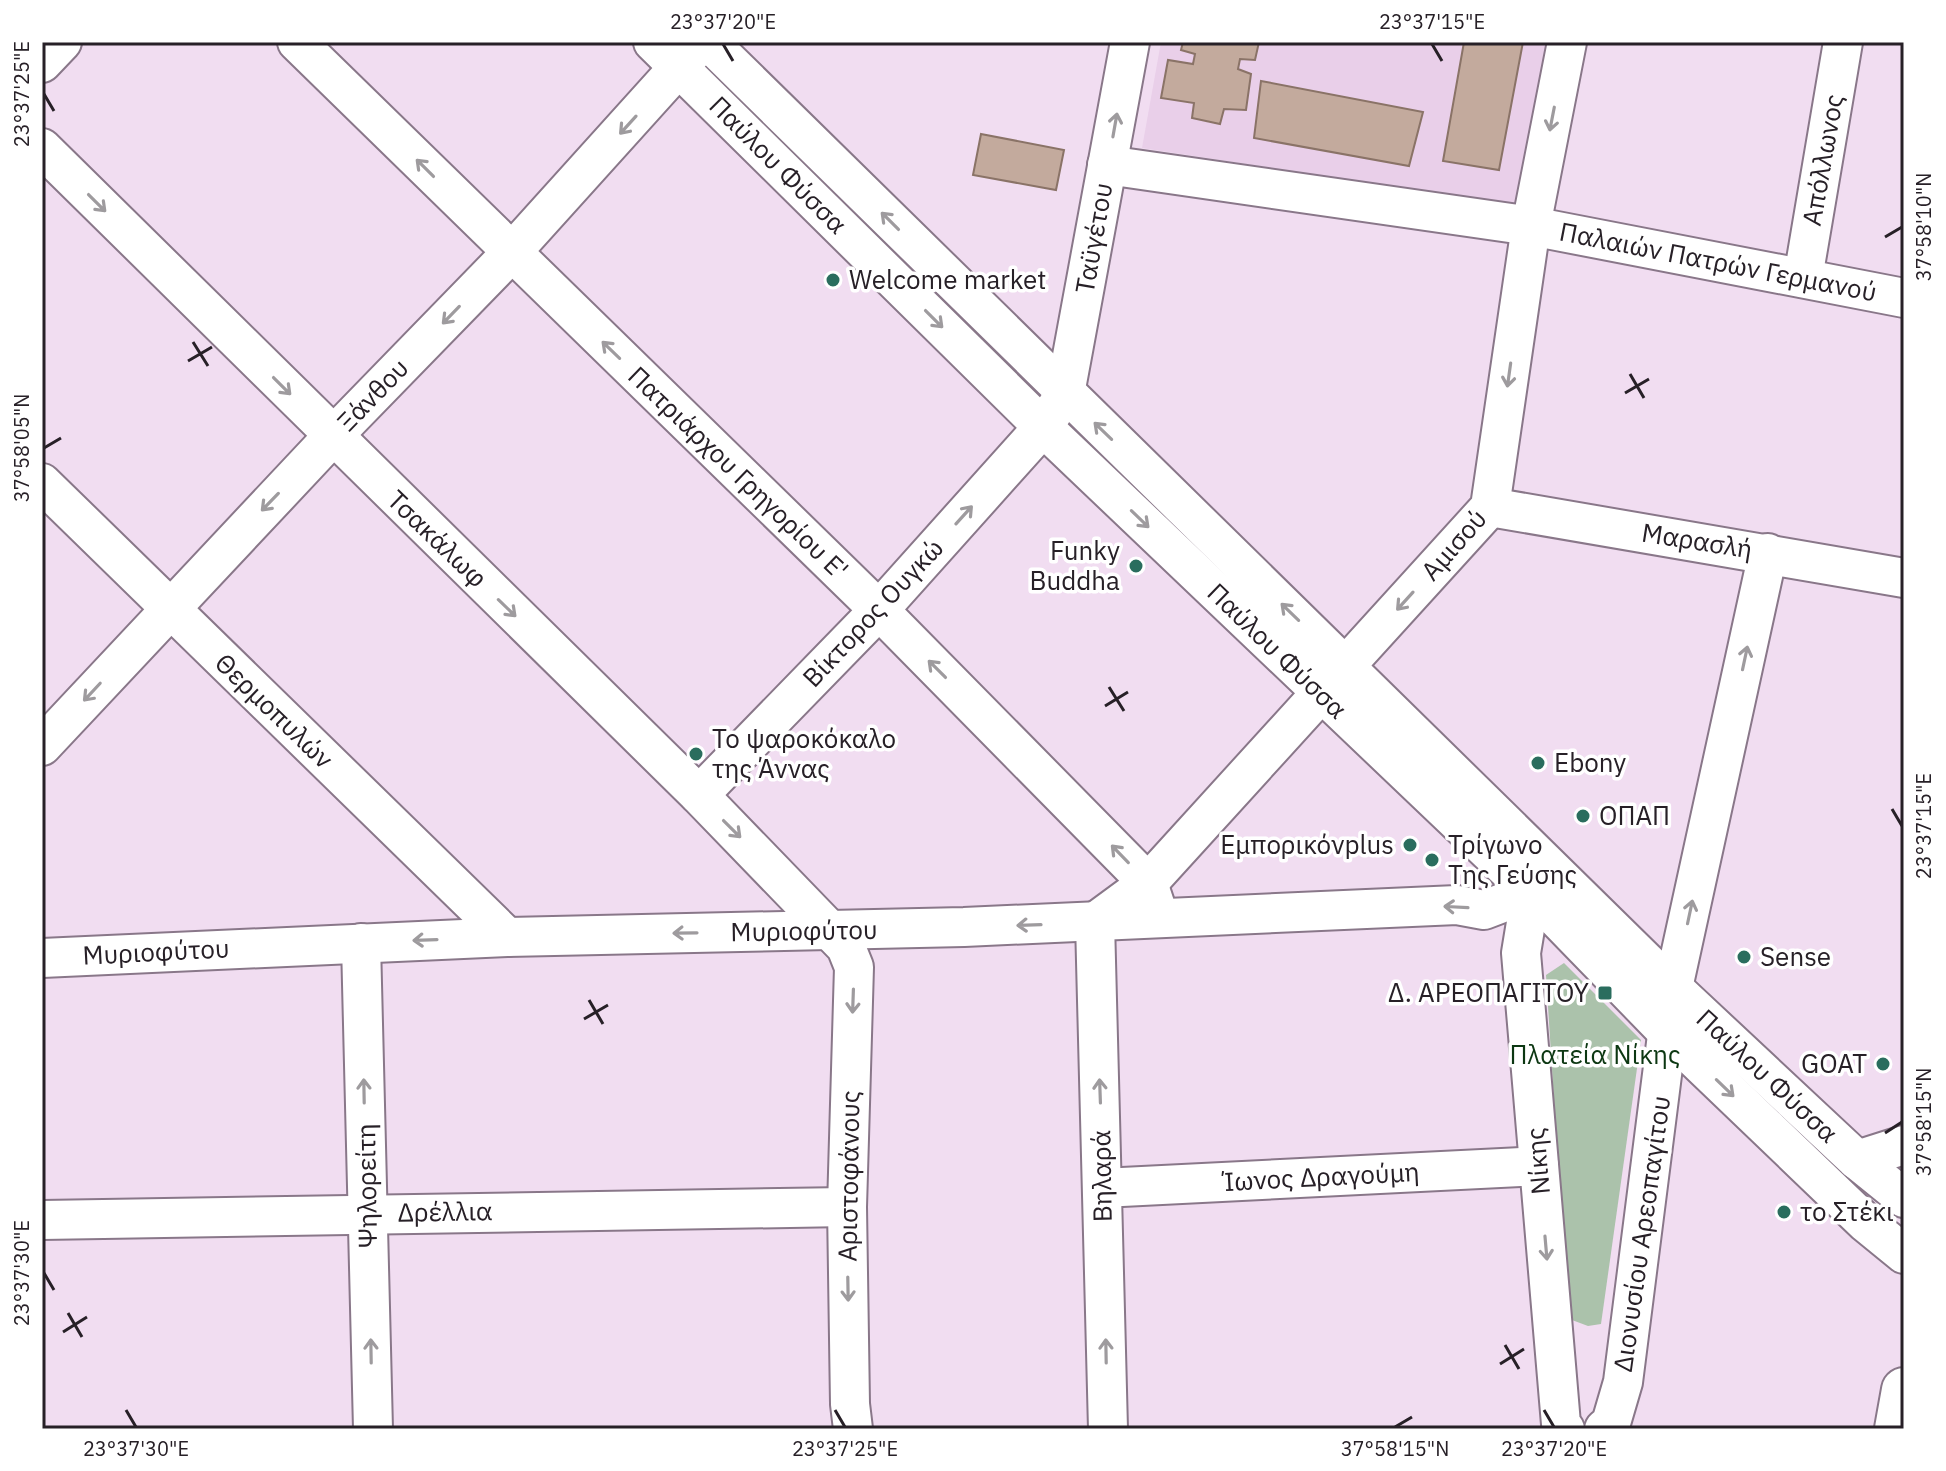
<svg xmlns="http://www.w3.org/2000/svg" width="1946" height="1471" viewBox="0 0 1946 1471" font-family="'IBM Plex Sans',sans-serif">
  <rect width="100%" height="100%" fill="#f1ddf1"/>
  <polygon fill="#e9cfe9" points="1161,42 1553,42 1525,207 1142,148"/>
  <polygon fill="#abc2ab" points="1564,963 1641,1040 1601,1324 1588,1326 1572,1320 1567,1305 1546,975"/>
  <g fill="#c3aa9d" stroke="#8a7367" stroke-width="2">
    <polygon points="1183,42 1259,42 1255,60 1240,59 1238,69 1251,74 1246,110 1224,109 1220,124 1192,118 1194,103 1161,98 1168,60 1193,64 1195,54 1181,50"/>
    <polygon points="1464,42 1523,42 1499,170 1443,161"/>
    <polygon points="1261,81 1423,112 1409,166 1254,138"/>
    <polygon points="981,134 1064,150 1056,190 973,175"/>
  </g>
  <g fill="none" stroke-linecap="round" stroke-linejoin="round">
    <defs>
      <g id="minor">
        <polyline points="297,42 879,610 1148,883 1155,904"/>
        <polyline points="653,42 1043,427 1531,892 1669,1034 1866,1223 1904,1254"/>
        <polyline points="709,42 1673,988 1857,1160 1904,1198"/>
        <polyline points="42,63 62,42"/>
        <polyline points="42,148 699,795 846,947 854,967 847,1207 850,1404 853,1429"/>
        <polyline points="1107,165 1531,226 1904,298"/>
        <polyline points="1803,278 1843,42"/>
        <polyline points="42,483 507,937"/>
        <polyline points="1490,507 1904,578"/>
        <polyline points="42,746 332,437 511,253 696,48"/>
        <polyline points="699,795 879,610 1043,427 1065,394 1130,42"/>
        <polyline points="1531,892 1521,953 1561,1424 1565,1429"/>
        <polyline points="361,943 373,1429"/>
        <polyline points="42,958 507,937 964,927 1457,905 1484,910 1531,892 1545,878"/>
        <polyline points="1857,1160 1904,1145"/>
        <polyline points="1102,1188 1539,1166"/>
        <polyline points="42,1220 847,1207"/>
        <polyline points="1108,1429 1095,922 1148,883 1490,507 1531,226 1567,42"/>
        <polyline points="1604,1429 1611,1423 1623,1382 1673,988 1768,553"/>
      </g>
      <polyline id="major" points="1897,1429 1904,1390"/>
    </defs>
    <use href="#minor" stroke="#897789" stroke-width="42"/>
    <use href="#major" stroke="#897789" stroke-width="48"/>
    <use href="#minor" stroke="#fff" stroke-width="38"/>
    <use href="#major" stroke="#fff" stroke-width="44"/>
  </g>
  <defs><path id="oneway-shaft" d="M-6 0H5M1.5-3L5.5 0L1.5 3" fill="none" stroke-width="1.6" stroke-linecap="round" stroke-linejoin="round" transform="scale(2)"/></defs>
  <g stroke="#9e9b9e">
    <use href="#oneway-shaft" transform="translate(1552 119) rotate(101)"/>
    <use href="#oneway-shaft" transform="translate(628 125) rotate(132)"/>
    <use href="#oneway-shaft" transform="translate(1115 125) rotate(-80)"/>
    <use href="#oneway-shaft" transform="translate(425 168) rotate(-135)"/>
    <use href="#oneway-shaft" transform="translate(97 203) rotate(45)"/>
    <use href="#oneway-shaft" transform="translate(890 221) rotate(-135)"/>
    <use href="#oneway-shaft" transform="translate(451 315) rotate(134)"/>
    <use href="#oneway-shaft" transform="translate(934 319) rotate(45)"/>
    <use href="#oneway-shaft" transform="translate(611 350) rotate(-136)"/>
    <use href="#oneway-shaft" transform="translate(1509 375) rotate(98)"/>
    <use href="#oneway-shaft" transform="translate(282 386) rotate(45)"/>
    <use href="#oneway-shaft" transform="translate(1103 431) rotate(-136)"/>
    <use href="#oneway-shaft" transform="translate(270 502) rotate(134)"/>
    <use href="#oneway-shaft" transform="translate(964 515) rotate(-48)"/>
    <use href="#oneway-shaft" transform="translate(1140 519) rotate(44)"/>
    <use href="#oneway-shaft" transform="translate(1405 601) rotate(132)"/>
    <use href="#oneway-shaft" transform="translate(507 608) rotate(44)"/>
    <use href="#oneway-shaft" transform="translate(1290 612) rotate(-136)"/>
    <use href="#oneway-shaft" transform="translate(1745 658) rotate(-78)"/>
    <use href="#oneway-shaft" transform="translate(937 669) rotate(-135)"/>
    <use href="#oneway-shaft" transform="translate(92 692) rotate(133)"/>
    <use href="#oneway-shaft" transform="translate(732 829) rotate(45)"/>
    <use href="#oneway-shaft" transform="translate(1120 854) rotate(-134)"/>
    <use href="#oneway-shaft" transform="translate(1456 907) rotate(-177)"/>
    <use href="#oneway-shaft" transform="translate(1690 912) rotate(-78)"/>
    <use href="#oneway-shaft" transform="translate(1029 925) rotate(178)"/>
    <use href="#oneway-shaft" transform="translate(685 933) rotate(179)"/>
    <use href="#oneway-shaft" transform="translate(425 940) rotate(178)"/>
    <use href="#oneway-shaft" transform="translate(853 1001) rotate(92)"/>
    <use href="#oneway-shaft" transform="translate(1725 1088) rotate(44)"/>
    <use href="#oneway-shaft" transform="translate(364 1091) rotate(-91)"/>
    <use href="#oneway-shaft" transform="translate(1100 1091) rotate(-92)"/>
    <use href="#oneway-shaft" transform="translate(1546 1248) rotate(85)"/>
    <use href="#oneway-shaft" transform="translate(848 1289) rotate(89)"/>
    <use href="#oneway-shaft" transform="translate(371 1351) rotate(-91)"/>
    <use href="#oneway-shaft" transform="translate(1106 1351) rotate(-91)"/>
  </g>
  <path fill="none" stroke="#272027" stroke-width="3" d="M723 44 733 61M1432 44 1442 61M44 94 54 111M1885 237 1902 227M193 342 208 366M188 361 212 347M1630 374 1644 398M1625 393 1649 379M44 448 61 438M1109 687 1124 711M1105 706 1128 692M1892 809 1902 826M589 1000 603 1024M584 1019 608 1005M1885 1133 1902 1122M44 1273 54 1290M68 1313 82 1337M63 1332 87 1317M1505 1345 1519 1369M1500 1364 1524 1349M126 1410 136 1427M835 1410 845 1427M1544 1410 1554 1427M1395 1427 1412 1417"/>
  <g fill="#2a6d5e" stroke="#fff" stroke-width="3">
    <circle cx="833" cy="280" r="8"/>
    <circle cx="1136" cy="566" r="8"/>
    <circle cx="696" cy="754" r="8"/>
    <circle cx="1538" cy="763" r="8"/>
    <circle cx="1583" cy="816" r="8"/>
    <circle cx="1410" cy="845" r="8"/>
    <circle cx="1432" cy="860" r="8"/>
    <circle cx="1744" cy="957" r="8"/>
    <rect x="1597" y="985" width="16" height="16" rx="4"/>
    <circle cx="1883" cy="1064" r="8"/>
    <circle cx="1784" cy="1212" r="8"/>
  </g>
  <g text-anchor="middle" stroke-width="7" stroke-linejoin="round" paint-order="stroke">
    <g font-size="26" fill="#272027" stroke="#fff">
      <text transform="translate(1823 160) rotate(-80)" y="9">Απόλλωνος</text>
      <text transform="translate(778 165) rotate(45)" y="9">Παύλου Φύσσα</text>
      <text transform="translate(1094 238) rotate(-80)" y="9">Ταϋγέτου</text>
      <text transform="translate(1718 262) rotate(11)" y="9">Παλαιών Πατρών Γερμανού</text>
      <text transform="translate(373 395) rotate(-46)" y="9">Ξάνθου</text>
      <text transform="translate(738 473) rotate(44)" y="9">Πατριάρχου Γρηγορίου Ε'</text>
      <text transform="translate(437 539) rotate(44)" y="9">Τσακάλωφ</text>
      <text transform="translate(1697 541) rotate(9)" y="9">Μαρασλή</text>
      <text transform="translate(1454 545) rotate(-49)" y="9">Αμισού</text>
      <text transform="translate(873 613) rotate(-47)" y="9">Βίκτορος Ουγκώ</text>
      <text transform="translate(1277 651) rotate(44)" y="9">Παύλου Φύσσα</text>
      <text transform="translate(274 711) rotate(44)" y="9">Θερμοπυλών</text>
      <text transform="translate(804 931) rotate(-1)" y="9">Μυριοφύτου</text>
      <text transform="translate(156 952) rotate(-3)" y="9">Μυριοφύτου</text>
      <text transform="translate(1767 1076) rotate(43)" y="9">Παύλου Φύσσα</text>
      <text transform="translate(1538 1161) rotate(-95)" y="9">Νίκης</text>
      <text transform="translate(849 1176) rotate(-89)" y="9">Αριστοφάνους</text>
      <text transform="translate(1102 1176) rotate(-91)" y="9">Βηλαρά</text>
      <text transform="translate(1321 1177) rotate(-3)" y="9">Ίωνος Δραγούμη</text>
      <text transform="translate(367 1186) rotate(-91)" y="9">Ψηλορείτη</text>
      <text transform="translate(445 1212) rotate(-1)" y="9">Δρέλλια</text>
      <text transform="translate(1642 1234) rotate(-82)" y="9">Διονυσίου Αρεοπαγίτου</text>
    </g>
    <g font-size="26" fill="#272027" stroke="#fff" text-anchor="start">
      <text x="849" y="289">Welcome market</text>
      <text x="1120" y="560" text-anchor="end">Funky<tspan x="1120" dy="30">Buddha</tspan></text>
      <text x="712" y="748">Το ψαροκόκαλο<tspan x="712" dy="30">της Άννας</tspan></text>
      <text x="1554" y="772">Ebony</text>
      <text x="1599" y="825">ΟΠΑΠ</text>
      <text x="1394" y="854" text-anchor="end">Εμπορικόνplus</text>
      <text x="1448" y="854">Τρίγωνο<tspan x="1448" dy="30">Της Γεύσης</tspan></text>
      <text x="1760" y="966">Sense</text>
      <text x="1589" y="1002" text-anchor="end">Δ. ΑΡΕΟΠΑΓΙΤΟΥ</text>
      <text x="1867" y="1073" text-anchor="end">GOAT</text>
      <text x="1800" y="1221">το Στέκι</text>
    </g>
    <g font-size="26" fill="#0c3712" stroke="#fff">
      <text x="1595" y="1064">Πλατεία Νίκης</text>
    </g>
  </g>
  <rect width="1946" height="1471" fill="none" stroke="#ffffff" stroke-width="88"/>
  <rect x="44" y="44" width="1858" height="1383" fill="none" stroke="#272027" stroke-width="3"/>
  <g font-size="20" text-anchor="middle" fill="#272027">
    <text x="723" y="29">23°37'20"E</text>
    <text x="1432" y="29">23°37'15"E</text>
    <text transform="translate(22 94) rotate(-90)" y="7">23°37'25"E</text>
    <text transform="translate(1924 227) rotate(-90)" y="7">37°58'10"N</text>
    <text transform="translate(22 448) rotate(-90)" y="7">37°58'05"N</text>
    <text transform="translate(1924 826) rotate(-90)" y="7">23°37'15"E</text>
    <text transform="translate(1924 1122) rotate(-90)" y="7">37°58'15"N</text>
    <text transform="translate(22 1273) rotate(-90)" y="7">23°37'30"E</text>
    <text x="136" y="1456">23°37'30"E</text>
    <text x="845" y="1456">23°37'25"E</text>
    <text x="1395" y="1456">37°58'15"N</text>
    <text x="1554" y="1456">23°37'20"E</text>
  </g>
</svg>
